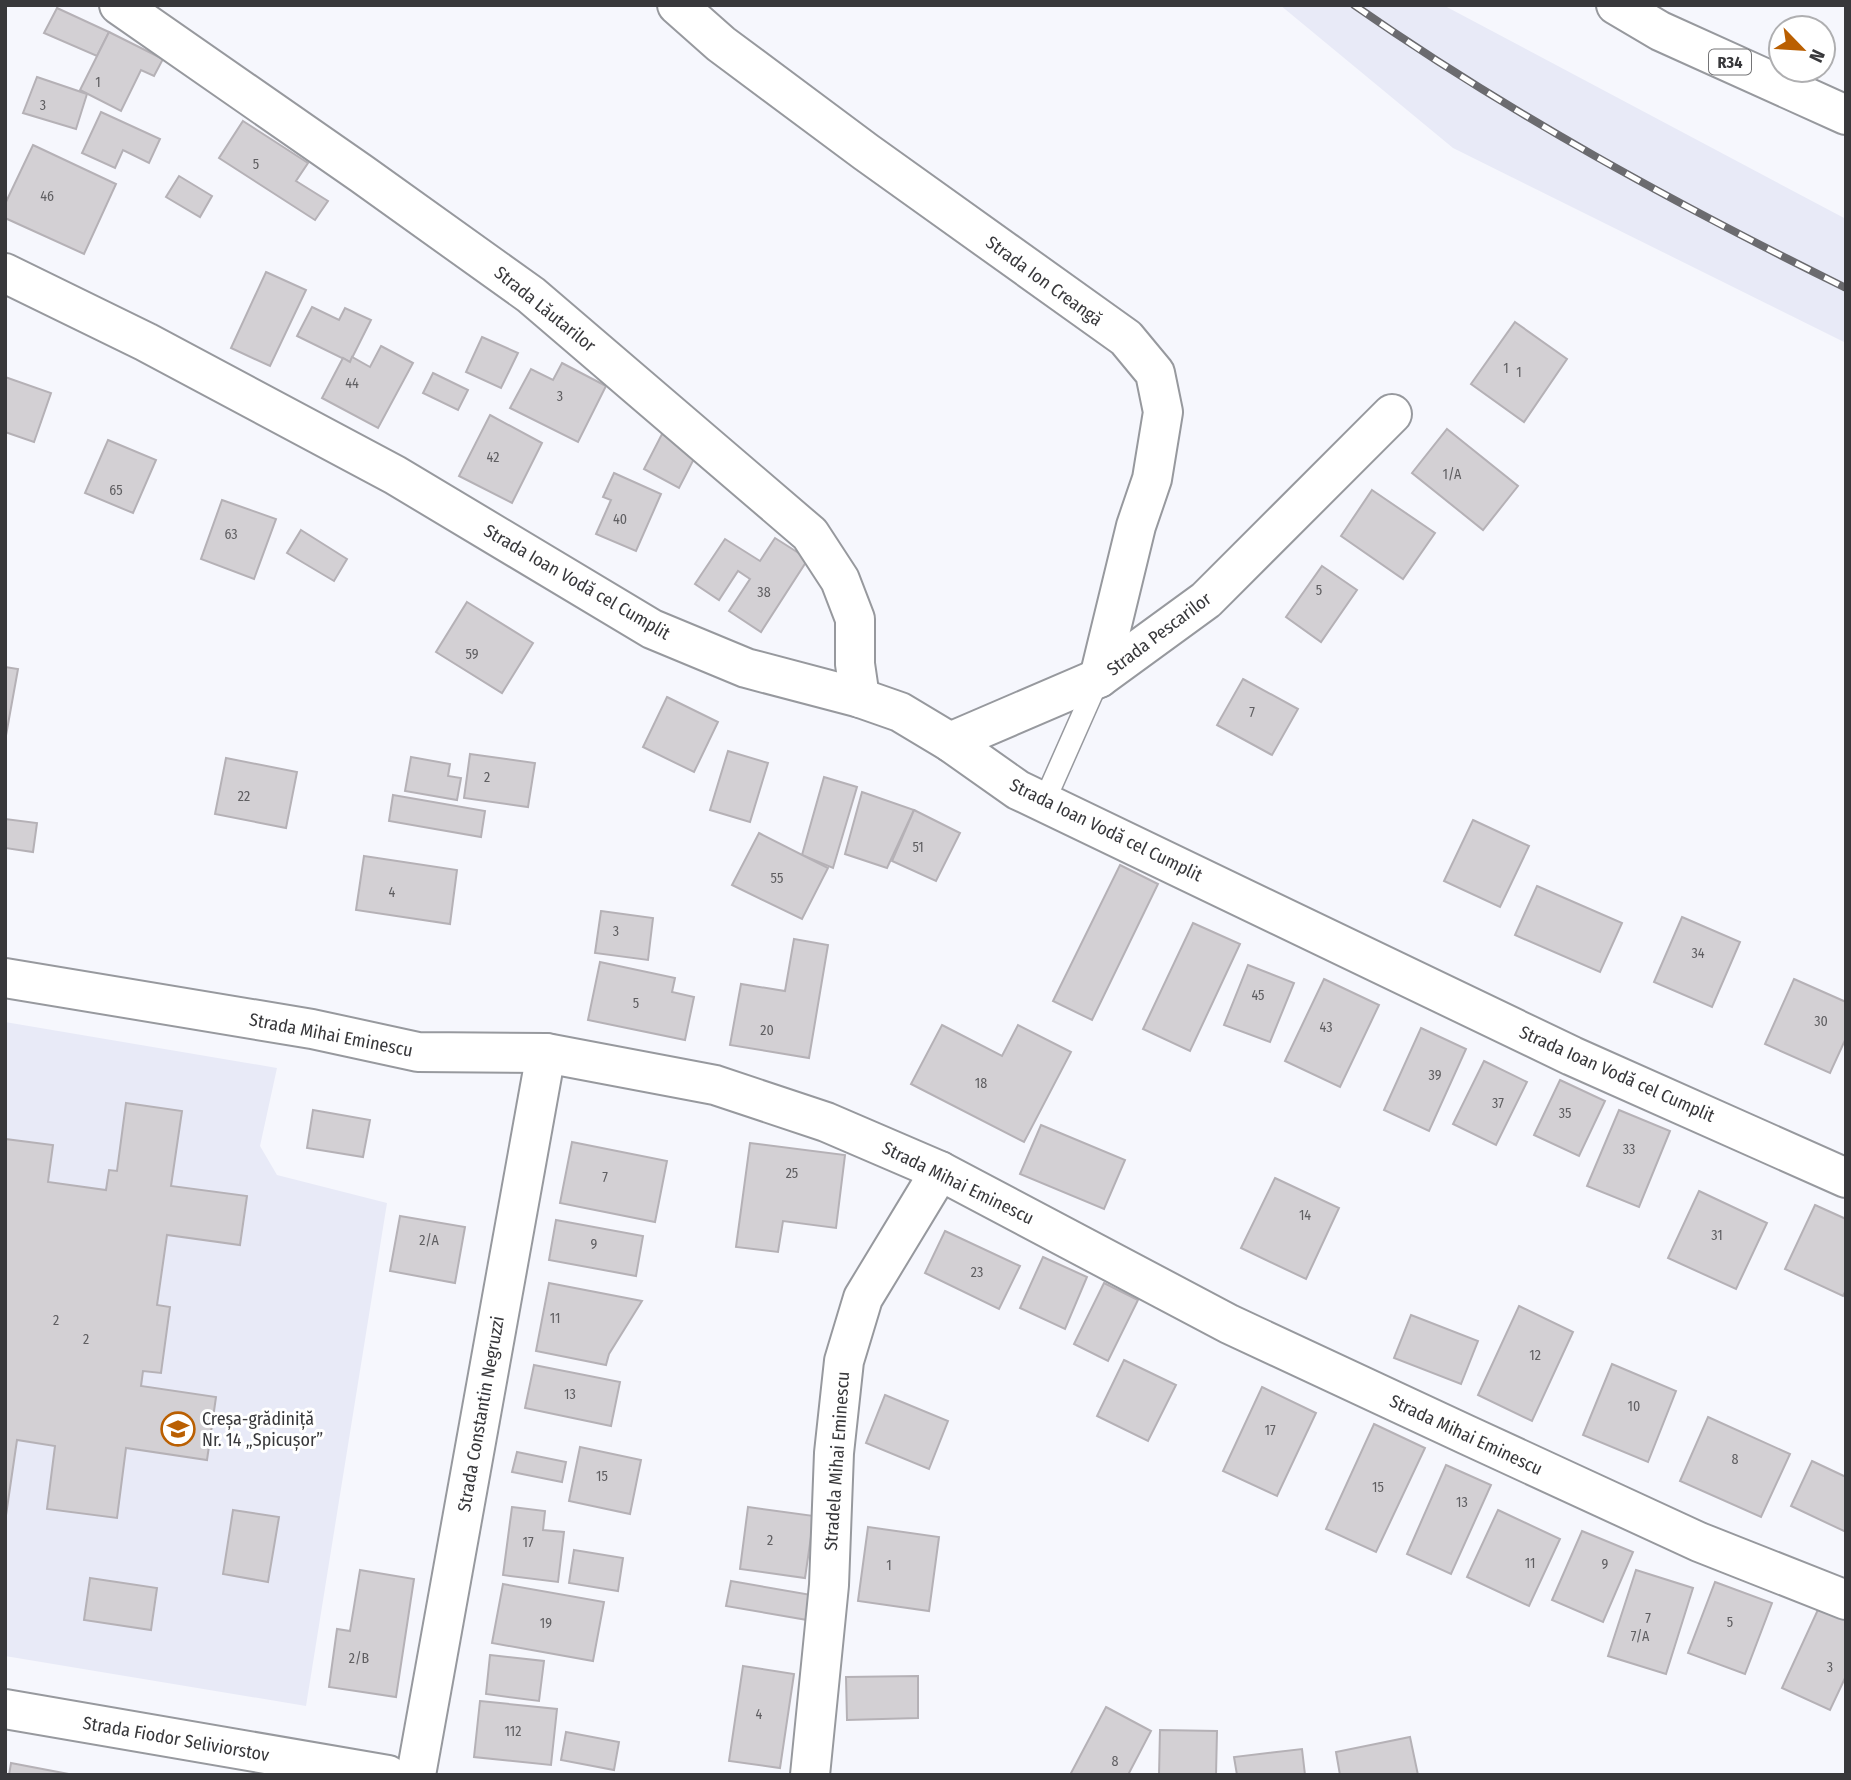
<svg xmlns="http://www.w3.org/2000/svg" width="1851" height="1780" viewBox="0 0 1851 1780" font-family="'Fira Sans Condensed',sans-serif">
  <rect width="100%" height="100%" fill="#f6f7fd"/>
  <g fill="#e8eaf7">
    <polygon points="1280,5 1443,5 1846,219 1846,343 1453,148"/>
    <polygon points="5,1022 277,1068 260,1146 277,1175 387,1203 306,1706 5,1656"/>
  </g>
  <g fill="#d3d0d4" stroke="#b5b1b6" stroke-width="2">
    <polygon points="57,8 109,32 97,56 44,33"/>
    <polygon points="109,32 163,59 154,76 141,70 121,111 80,90"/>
    <polygon points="37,77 87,94 76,129 23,113"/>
    <polygon points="101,112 160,139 149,163 123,150 115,168 82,153"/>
    <polygon points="243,121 308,163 296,181 328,201 315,220 219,158"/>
    <polygon points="33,145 116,184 84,254 5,218 5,204"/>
    <polygon points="179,176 212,196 200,217 166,197"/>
    <polygon points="266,272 306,290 270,366 231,348"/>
    <polygon points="312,307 339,320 345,308 371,320 350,362 297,336"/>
    <polygon points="1515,322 1567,359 1524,422 1471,384"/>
    <polygon points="482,337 518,353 501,388 466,372"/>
    <polygon points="381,346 413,363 378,428 322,398 343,358 350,362 352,357 370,367"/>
    <polygon points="562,363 606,386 578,442 510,408 531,369 553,380"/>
    <polygon points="433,373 468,390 458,410 423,393"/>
    <polygon points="5,377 51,393 34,442 5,432"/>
    <polygon points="490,415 542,443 512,503 459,476"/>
    <polygon points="1447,429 1518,486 1483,530 1412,473"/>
    <polygon points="662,434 697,453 679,488 644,469"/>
    <polygon points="108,440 156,460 133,513 85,493"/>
    <polygon points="614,473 661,494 636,551 596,534 611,500 603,497"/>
    <polygon points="1372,490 1435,533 1403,579 1341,536"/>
    <polygon points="222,500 276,519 254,579 201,559"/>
    <polygon points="301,530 347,559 334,581 287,553"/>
    <polygon points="775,538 808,559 761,632 729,611 750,579 738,571 719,600 695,584 725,539 760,561"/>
    <polygon points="1322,566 1357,590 1321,642 1286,617"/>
    <polygon points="467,602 533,643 502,693 436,652"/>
    <polygon points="5,667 18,669 5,741"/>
    <polygon points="1243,679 1298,709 1272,755 1217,725"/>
    <polygon points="667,697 718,722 694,772 643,747"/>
    <polygon points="728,751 768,763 750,822 710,810"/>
    <polygon points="470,754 535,763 528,807 464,798"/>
    <polygon points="411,757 450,764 448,776 461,778 457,800 405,791"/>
    <polygon points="226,758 297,772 286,828 215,814"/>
    <polygon points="824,777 857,787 833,868 802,855"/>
    <polygon points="862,792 914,810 887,868 845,854"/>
    <polygon points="393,795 485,811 481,837 389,821"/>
    <polygon points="914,810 960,833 936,881 892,861"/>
    <polygon points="5,819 37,823 33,852 5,848"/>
    <polygon points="1473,820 1529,846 1500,907 1444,881"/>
    <polygon points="759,833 828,868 802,919 732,885"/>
    <polygon points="364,856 457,870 450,924 356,910"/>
    <polygon points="1120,865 1158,884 1092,1020 1053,1001"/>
    <polygon points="1537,886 1622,923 1600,972 1515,935"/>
    <polygon points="601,911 653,918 648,960 595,953"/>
    <polygon points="1682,917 1740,942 1712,1007 1654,982"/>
    <polygon points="1193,923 1240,944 1190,1051 1143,1029"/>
    <polygon points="794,939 828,945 809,1058 730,1045 741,984 785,991"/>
    <polygon points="600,962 675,978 672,992 694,997 685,1040 588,1020"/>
    <polygon points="1248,965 1294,983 1270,1042 1224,1025"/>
    <polygon points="1324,979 1379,1005 1340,1087 1285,1061"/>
    <polygon points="1794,979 1846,1002 1846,1038 1830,1073 1765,1044"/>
    <polygon points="942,1025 1002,1056 1018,1025 1071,1052 1024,1142 911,1084"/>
    <polygon points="1421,1028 1466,1049 1429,1131 1384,1110"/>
    <polygon points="1484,1061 1527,1082 1496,1145 1453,1124"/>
    <polygon points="1560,1080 1605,1101 1579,1156 1534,1135"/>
    <polygon points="126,1103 182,1111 171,1186 247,1196 240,1245 167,1235 157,1305 170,1307 161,1373 143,1371 141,1386 216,1397 207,1460 126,1448 117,1518 47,1509 55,1446 17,1440 5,1522 5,1139 53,1145 48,1182 106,1190 109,1170 117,1171"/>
    <polygon points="313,1110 370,1120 363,1157 307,1148"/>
    <polygon points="1619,1110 1670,1131 1639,1207 1587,1186"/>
    <polygon points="1041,1125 1125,1160 1104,1209 1020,1174"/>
    <polygon points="572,1142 667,1161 655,1222 560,1203"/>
    <polygon points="750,1143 845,1155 836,1228 783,1221 778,1252 736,1247"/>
    <polygon points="1275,1178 1339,1208 1306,1279 1241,1248"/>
    <polygon points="1699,1191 1767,1223 1736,1289 1668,1258"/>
    <polygon points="1815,1205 1846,1219 1846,1290 1843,1296 1785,1269"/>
    <polygon points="400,1216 465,1227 455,1283 390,1271"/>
    <polygon points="556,1220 643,1236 636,1276 549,1260"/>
    <polygon points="945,1231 1020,1266 999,1309 925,1273"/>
    <polygon points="1043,1257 1087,1277 1065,1329 1020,1308"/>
    <polygon points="549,1283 642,1301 609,1354 606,1365 536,1351"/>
    <polygon points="1104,1283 1138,1300 1108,1361 1074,1344"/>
    <polygon points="1519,1306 1573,1332 1532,1421 1478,1395"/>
    <polygon points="1411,1315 1478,1341 1461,1384 1394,1358"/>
    <polygon points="1124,1360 1176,1385 1148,1441 1097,1416"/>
    <polygon points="1612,1364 1676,1391 1648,1462 1583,1435"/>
    <polygon points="534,1365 620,1382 611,1426 525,1408"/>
    <polygon points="1262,1387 1316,1413 1277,1496 1223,1471"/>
    <polygon points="885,1395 948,1421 929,1469 866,1443"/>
    <polygon points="1708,1417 1790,1454 1761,1517 1680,1481"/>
    <polygon points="1374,1424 1425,1448 1376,1552 1326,1529"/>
    <polygon points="580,1447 641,1460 630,1514 569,1501"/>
    <polygon points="517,1452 566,1462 562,1482 512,1472"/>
    <polygon points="1812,1461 1846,1477 1846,1532 1791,1506"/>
    <polygon points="1446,1465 1491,1485 1451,1574 1407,1554"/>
    <polygon points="512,1507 545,1511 543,1530 564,1532 558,1582 503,1575"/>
    <polygon points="748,1507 814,1516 805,1578 740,1569"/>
    <polygon points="233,1510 279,1517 268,1582 223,1574"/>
    <polygon points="1498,1510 1560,1539 1529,1606 1467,1577"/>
    <polygon points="868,1527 939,1537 929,1611 858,1601"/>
    <polygon points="1582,1531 1633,1552 1603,1622 1552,1600"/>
    <polygon points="574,1550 623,1558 618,1591 569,1583"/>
    <polygon points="360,1570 414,1579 396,1697 329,1687 337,1629 350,1631"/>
    <polygon points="1636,1570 1693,1588 1666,1674 1608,1656"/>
    <polygon points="90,1578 157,1588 151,1630 84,1620"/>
    <polygon points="731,1581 817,1596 813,1621 726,1606"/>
    <polygon points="1715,1582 1772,1603 1745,1674 1688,1653"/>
    <polygon points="503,1584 604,1602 593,1661 492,1643"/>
    <polygon points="1821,1603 1846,1615 1846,1676 1830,1710 1782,1688"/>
    <polygon points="490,1655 544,1661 539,1701 486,1694"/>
    <polygon points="743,1666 794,1674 780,1768 729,1761"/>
    <polygon points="918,1676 918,1718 847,1720 846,1677"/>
    <polygon points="480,1701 557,1709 551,1765 474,1757"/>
    <polygon points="1106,1707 1151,1731 1128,1775 1070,1775"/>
    <polygon points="1160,1730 1217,1731 1216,1775 1159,1775"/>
    <polygon points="566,1732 619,1742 614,1770 561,1760"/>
    <polygon points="1410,1737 1418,1775 1340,1775 1336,1752"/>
    <polygon points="1302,1749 1305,1775 1237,1775 1234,1757"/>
    <polygon points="11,1763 74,1775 9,1775"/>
  </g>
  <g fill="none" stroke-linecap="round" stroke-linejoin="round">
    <defs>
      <polyline id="service" points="1044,802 1099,678"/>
      <g id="minor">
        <polyline points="119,5 362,174 531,295 810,534 840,580 855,619 855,664 860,698"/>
        <polyline points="677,5 721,44 866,152 1126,338 1155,373 1163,412 1152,479 1136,526 1099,678"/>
        <polyline points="5,273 146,342 395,475 652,629 746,668 860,698 900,712 950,742 1018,790 1572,1056 1846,1178"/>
        <polyline points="950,742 1099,678 1206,600 1392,414"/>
        <polyline points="5,978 312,1029 418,1052 546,1053 715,1085 826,1122 940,1171 1229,1324 1467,1435 1699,1542 1846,1600"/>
        <polyline points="5,1709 388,1775"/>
        <polyline points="416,1775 546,1053"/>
        <polyline points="810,1775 829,1585 834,1453 844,1361 863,1298 940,1171"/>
      </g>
      <polyline id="primary" points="1616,5 1660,31 1846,115"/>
    </defs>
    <use href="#service" stroke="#97999e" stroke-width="24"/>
    <use href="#minor" stroke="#97999e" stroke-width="42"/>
    <use href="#primary" stroke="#97999e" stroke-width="42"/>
    <use href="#service" stroke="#fff" stroke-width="21"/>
    <use href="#minor" stroke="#fff" stroke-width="38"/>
    <use href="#primary" stroke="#fff" stroke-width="38"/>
    <defs>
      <path id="rail" d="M1354 5C1510 114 1676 204 1846 288"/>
    </defs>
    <use href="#rail" stroke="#6b6b6f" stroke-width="8"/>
    <use href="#rail" stroke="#fff" stroke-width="5" stroke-dasharray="16" stroke-linecap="butt"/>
  </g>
  <defs>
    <symbol id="school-ring" viewBox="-11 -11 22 22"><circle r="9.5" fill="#fff" stroke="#ba5f01" stroke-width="1.5"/><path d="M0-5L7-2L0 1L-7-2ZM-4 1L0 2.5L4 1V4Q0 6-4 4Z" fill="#ba5f01"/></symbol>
  </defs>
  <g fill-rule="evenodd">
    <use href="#school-ring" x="159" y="1410" width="38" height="38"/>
  </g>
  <g text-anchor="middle" stroke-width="6" stroke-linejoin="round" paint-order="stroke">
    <g font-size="14" fill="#5f5e61">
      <text x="98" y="87">1</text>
      <text x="43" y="110">3</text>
      <text x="256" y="169">5</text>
      <text x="47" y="201">46</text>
      <text x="1506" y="373">1</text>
      <text x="1519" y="377">1</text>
      <text x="352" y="388">44</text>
      <text x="560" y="401">3</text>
      <text x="493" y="462">42</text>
      <text x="1452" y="479">1/A</text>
      <text x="116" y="495">65</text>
      <text x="620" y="524">40</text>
      <text x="231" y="539">63</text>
      <text x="1319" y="595">5</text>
      <text x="764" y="597">38</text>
      <text x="472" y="659">59</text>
      <text x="1252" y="717">7</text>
      <text x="487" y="782">2</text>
      <text x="244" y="801">22</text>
      <text x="918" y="852">51</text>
      <text x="777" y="883">55</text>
      <text x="392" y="897">4</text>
      <text x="616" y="936">3</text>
      <text x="1698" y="958">34</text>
      <text x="1258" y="1000">45</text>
      <text x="636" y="1008">5</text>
      <text x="1821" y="1026">30</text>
      <text x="1326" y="1032">43</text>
      <text x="767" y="1035">20</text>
      <text x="1435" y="1080">39</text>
      <text x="981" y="1088">18</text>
      <text x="1498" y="1108">37</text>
      <text x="1565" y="1118">35</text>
      <text x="1629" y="1154">33</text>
      <text x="792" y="1178">25</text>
      <text x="605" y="1182">7</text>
      <text x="1305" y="1220">14</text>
      <text x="1717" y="1240">31</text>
      <text x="429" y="1245">2/A</text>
      <text x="594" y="1249">9</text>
      <text x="977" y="1277">23</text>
      <text x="555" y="1323">11</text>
      <text x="56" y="1325">2</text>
      <text x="86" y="1344">2</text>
      <text x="1535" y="1360">12</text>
      <text x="570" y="1399">13</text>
      <text x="1634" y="1411">10</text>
      <text x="1270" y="1435">17</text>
      <text x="1735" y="1464">8</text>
      <text x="602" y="1481">15</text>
      <text x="1378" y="1492">15</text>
      <text x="1462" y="1507">13</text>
      <text x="770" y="1545">2</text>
      <text x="528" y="1547">17</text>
      <text x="1530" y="1568">11</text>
      <text x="1605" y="1569">9</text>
      <text x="889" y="1570">1</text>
      <text x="1648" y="1623">7</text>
      <text x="1730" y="1627">5</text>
      <text x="546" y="1628">19</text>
      <text x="1640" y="1641">7/A</text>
      <text x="359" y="1663">2/B</text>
      <text x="1830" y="1672">3</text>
      <text x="759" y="1719">4</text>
      <text x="513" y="1736">112</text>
      <text x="1115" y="1766">8</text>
    </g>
    <rect fill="#fff" stroke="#747476" stroke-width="2" x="1709" y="49.5" width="42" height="25" rx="5"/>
    <g font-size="16" font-weight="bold" fill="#38383b">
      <text x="1730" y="68">R34</text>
    </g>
    <g font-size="18" fill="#38383b" stroke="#fff">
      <text transform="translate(1044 281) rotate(36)" y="6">Strada Ion Creangă</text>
      <text transform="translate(545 309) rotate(39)" y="6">Strada Lăutarilor</text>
      <text transform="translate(577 582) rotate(30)" y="6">Strada Ioan Vodă cel Cumplit</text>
      <text transform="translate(1159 634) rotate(-37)" y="6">Strada Pescarilor</text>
      <text transform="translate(1106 830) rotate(26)" y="6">Strada Ioan Vodă cel Cumplit</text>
      <text transform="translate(331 1035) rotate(11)" y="6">Strada Mihai Eminescu</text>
      <text transform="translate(1617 1074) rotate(24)" y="6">Strada Ioan Vodă cel Cumplit</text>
      <text transform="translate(958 1183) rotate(26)" y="6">Strada Mihai Eminescu</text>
      <text transform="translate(481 1414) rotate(-80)" y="6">Strada Constantin Negruzzi</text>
      <text transform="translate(1466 1435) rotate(25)" y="6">Strada Mihai Eminescu</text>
      <text transform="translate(837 1461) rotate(-86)" y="6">Stradela Mihai Eminescu</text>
      <text transform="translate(176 1739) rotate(10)" y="6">Strada Fiodor Seliviorstov</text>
    </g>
    <g font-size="18" fill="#38383b" stroke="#fff" text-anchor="start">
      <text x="202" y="1425">Creșa-grădiniță<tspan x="202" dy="21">Nr. 14 „Spicușor”</tspan></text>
    </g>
  </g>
  <rect width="1851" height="1780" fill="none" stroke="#38383b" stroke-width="14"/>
  <g transform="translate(1802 49) rotate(115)"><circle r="33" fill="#ffffff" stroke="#afafb1" stroke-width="2"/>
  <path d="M0-5L12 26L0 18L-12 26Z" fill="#ba5f01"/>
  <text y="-10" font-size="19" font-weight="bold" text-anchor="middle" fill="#38383b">N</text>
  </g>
</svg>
